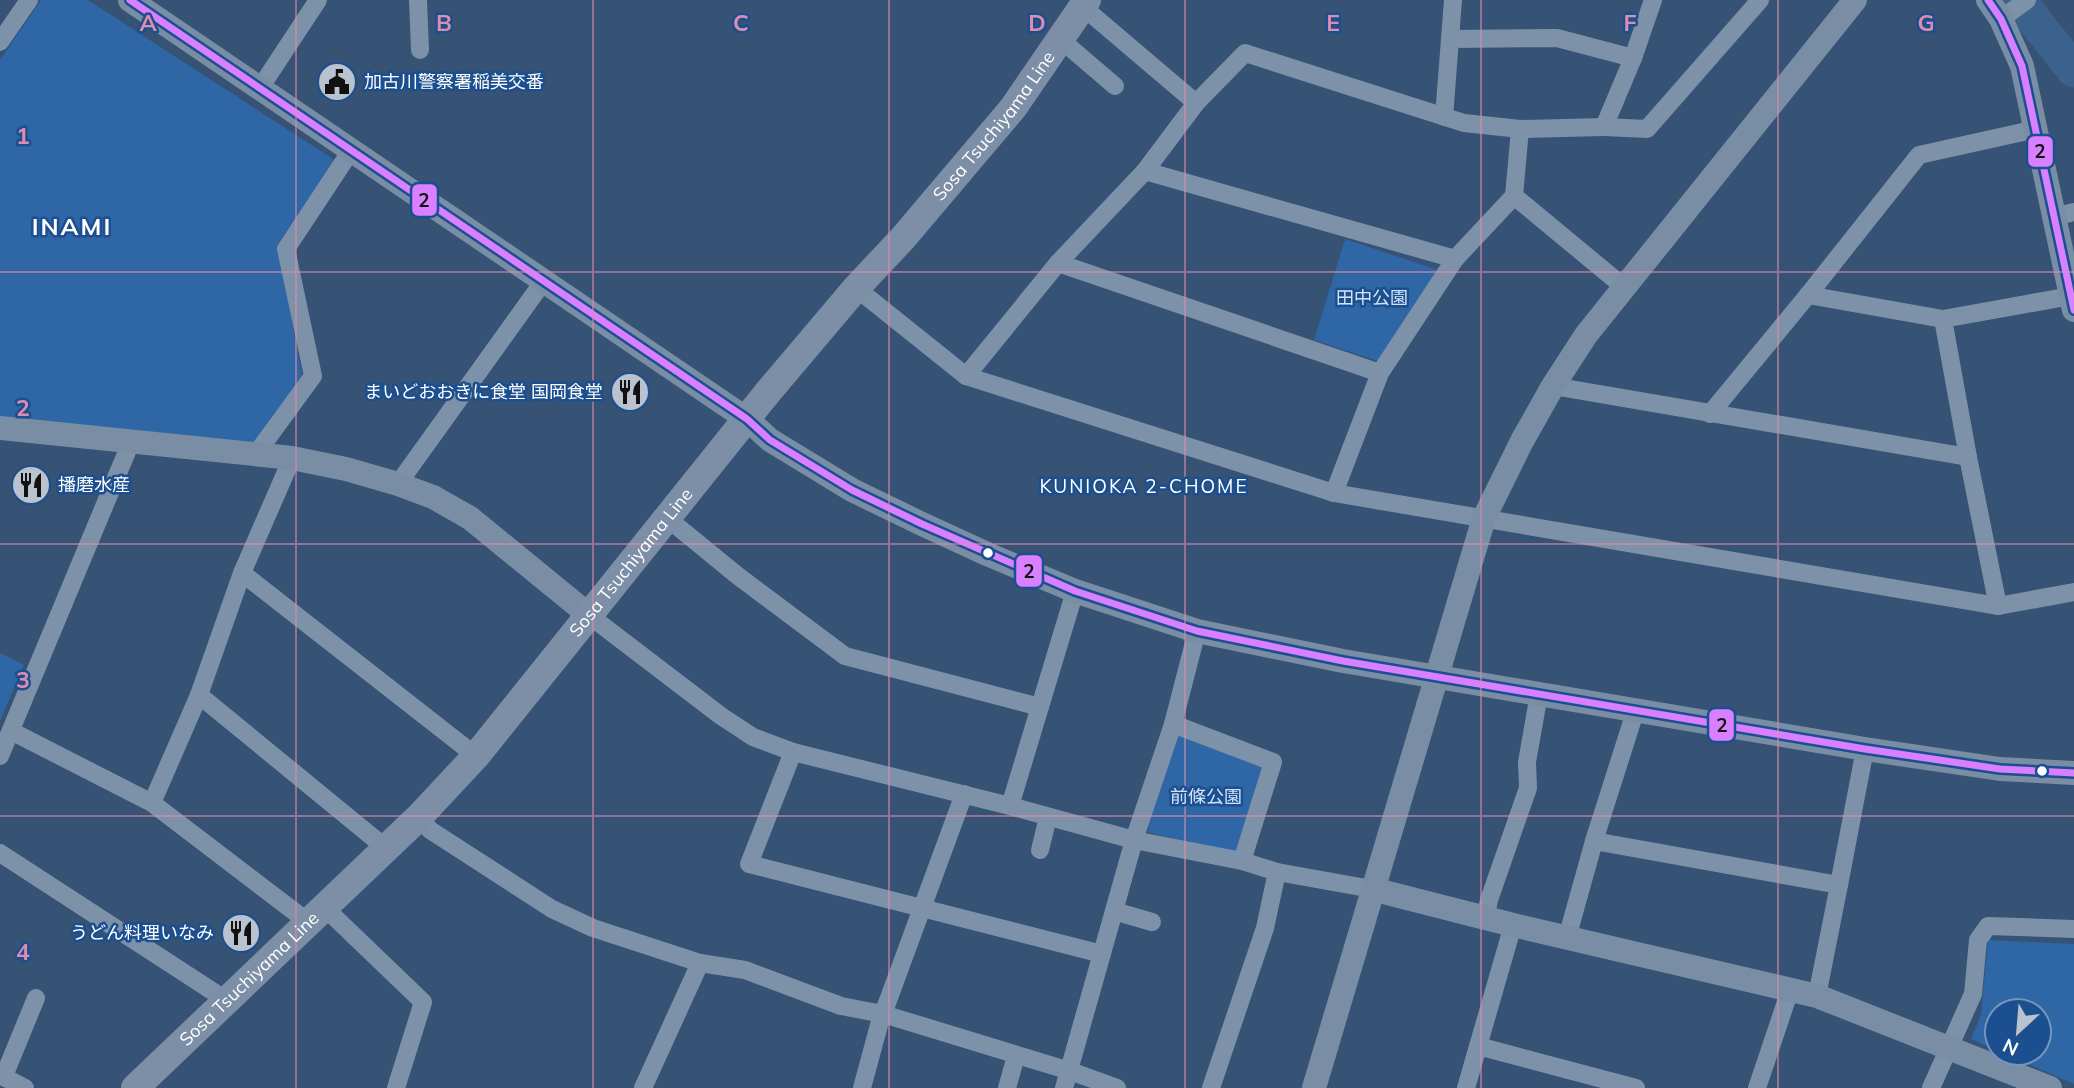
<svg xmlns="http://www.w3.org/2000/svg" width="2074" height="1088" viewBox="0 0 2074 1088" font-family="Mulish,'Noto Sans JP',sans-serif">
  <rect width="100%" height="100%" fill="#365274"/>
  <g fill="#2f66a5">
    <polygon points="41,0 88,0 336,161 278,244 302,375 262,447 0,417 0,60"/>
    <polygon points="1345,239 1441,271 1381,362 1314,340"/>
    <polygon points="0,653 24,665 0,721"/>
    <polygon points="1176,731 1267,764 1238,854 1147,832"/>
    <polygon points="1988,940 2074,944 2074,1084 2003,1053 2039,1053 2039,1011 1997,1011 1997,1051 1971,1039 1981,1015"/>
  </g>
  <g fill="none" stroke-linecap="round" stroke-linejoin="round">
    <polyline stroke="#3b618d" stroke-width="35" points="2018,0 2074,70"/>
    <g stroke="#7d92a8" stroke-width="18">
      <polyline points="418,0 420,50"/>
      <polyline points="1453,0 1450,39 1557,38 1633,58 1604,127 1647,129 1760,0"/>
      <polyline points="2001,19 2027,0"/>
      <polyline points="1060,39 1115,86"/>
      <polyline points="0,42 29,0"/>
      <polyline points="1633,58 1653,0"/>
      <polyline points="260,88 318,0"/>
      <polyline points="1196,103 1245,53 1464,123 1520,129 1604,127"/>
      <polyline points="1444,117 1450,39"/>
      <polyline points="1145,171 1455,259"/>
      <polyline points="1514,196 1520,129"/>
      <polyline points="2054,217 2074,212"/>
      <polyline points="1058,263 1380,373"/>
      <polyline points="856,288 966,376 1334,493 1998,606 2074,592"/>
      <polyline points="1808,295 1943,319 2071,296"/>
      <polyline points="1943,319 1968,457 1998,606"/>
      <polyline points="966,376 1058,263 1145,171 1196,103 1083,7"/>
      <polyline points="1553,386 1968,457"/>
      <polyline points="1710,414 1808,295 1919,155 2036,129"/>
      <polyline points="256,454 313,376 286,249 352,149"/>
      <polyline points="398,484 543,282"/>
      <polyline points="1334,493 1380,373 1455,259 1514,196 1624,287"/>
      <polyline points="667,518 738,576 845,656 1040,707"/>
      <polyline points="242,573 476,756"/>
      <polyline points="590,616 721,716 753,737 793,752 1010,806 1134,840 1242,861 1277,872 1372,889"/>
      <polyline points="199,695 387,849"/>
      <polyline points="1173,724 1273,762 1242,861"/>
      <polyline points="11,731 152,803 308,922"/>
      <polyline points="793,752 749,864 1102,954"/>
      <polyline points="0,756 131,442"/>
      <polyline points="152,803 199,695 242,573 292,458"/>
      <polyline points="1010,806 1075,591"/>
      <polyline points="419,817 430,830 552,909 593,928 700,963 745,970 841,1006 883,1014 1070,1071 1117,1088"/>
      <polyline points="1594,841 1839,885 1817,996"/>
      <polyline points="1040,850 1048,817"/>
      <polyline points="0,853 226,1000"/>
      <polyline points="1839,885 1865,749"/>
      <polyline points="324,907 423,1002 396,1088"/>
      <polyline points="1114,911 1152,922"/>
      <polyline points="1485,919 1489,900 1528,788 1527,762 1539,694"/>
      <polyline points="1567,938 1594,841 1636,709"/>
      <polyline points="1478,1046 1636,1088"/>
      <polyline points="0,1075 25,1088"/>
      <polyline points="4,1076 36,998"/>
      <polyline points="643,1088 700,963"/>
      <polyline points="862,1088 879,1025 964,794"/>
      <polyline points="1007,1088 1016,1056"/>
      <polyline points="1064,1088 1134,840 1173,724 1197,631"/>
      <polyline points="1211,1088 1265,928 1277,872"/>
      <polyline points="1466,1088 1513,925"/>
      <polyline points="1757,1088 1790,990"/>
      <polyline points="1931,1088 1973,994 1978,940 1988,926 2074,929"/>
    </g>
    <g stroke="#798da4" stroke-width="24">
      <polyline points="130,0 726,405 747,419 770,440 852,490 922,524 987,554 1075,591 1197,631 1343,661 1865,749 2000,769 2074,773"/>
      <polyline points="1988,0 2001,19 2022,66 2074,310"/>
      <polyline points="0,428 292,458 346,469 398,484 433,497 470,518 590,616"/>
      <polyline points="1372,889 1513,925 1817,996 2050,1088"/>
      <polyline points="1314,1088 1484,518 1522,441 1553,386 1586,335 1855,0"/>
    </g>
    <path stroke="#7d8ea7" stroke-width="28" id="s1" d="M135 1088 419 817 476 756 768 392 856 288 903 238 1013 108 1087 0"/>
    <defs>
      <g id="bus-1">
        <polyline points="130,0 747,419 770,440 852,490 922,524 1075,591 1197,631 1343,661 1865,749 2000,769 2074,773"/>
        <polyline points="1988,0 2001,19 2022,66 2074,310"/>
      </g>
    </defs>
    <use href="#bus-1" stroke="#1b4f8f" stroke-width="12"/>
    <use href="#bus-1" stroke="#d880ff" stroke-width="7"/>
  </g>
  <path fill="none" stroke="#e08cad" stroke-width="2" stroke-opacity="0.55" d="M296 0V1088M593 0V1088M889 0V1088M1185 0V1088M1481 0V1088M1778 0V1088M0 272H2074M0 544H2074M0 816H2074"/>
  <defs>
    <symbol id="civic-disc" viewBox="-11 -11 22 22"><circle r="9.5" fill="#b9c2ce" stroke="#1b4f8f"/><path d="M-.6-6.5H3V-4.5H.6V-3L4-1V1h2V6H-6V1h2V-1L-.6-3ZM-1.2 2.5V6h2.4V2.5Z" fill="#111"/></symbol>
    <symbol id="restaurant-disc" viewBox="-11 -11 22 22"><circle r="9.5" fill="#b9c2ce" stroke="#1b4f8f"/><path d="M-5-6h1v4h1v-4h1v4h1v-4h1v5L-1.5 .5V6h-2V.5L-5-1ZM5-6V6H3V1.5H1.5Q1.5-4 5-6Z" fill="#111"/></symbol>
  </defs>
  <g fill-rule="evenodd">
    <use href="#civic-disc" x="315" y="60" width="44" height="44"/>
    <use href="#restaurant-disc" x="608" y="370" width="44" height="44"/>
    <use href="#restaurant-disc" x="9" y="463" width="44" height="44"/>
    <use href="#restaurant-disc" x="219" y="911" width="44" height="44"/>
  </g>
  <g fill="#fff" stroke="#1b4f8f" stroke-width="2.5">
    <circle cx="988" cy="553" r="6"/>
    <circle cx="2042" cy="771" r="6"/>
  </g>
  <g text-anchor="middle" stroke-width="5" stroke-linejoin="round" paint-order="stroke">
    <g font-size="18" fill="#fff" stroke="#1b4f8f" text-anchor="start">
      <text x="364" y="88">加古川警察署稲美交番</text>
      <text x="603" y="398" text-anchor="end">まいどおおきに食堂 国岡食堂</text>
      <text x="58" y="491">播磨水産</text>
      <text x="214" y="939" text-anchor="end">うどん料理いなみ</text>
    </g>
    <g font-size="18" fill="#fff" stroke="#1b4f8f">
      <text dy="6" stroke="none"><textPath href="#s1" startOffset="1292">Sosa Tsuchiyama Line</textPath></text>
      <text dy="6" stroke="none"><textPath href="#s1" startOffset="724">Sosa Tsuchiyama Line</textPath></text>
      <text dy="6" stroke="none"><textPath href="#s1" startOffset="158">Sosa Tsuchiyama Line</textPath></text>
    </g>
    <g font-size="18" fill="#cfe3fa" stroke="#1b4f8f">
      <text x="1372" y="304">田中公園</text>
      <text x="1206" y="803">前條公園</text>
    </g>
    <g font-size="19" letter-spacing="2" fill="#fff" stroke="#1b4f8f">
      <text x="1144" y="493">KUNIOKA 2-CHOME</text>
    </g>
    <g font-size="24" font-weight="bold" letter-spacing="2" fill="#fff" stroke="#1b4f8f">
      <text x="72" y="235">INAMI</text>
    </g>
  </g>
  <g font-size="23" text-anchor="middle" font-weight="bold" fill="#e08cad" stroke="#1b4f8f" stroke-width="5" stroke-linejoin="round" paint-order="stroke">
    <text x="148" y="31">A</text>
    <text x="444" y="31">B</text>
    <text x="741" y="31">C</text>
    <text x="1037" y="31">D</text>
    <text x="1333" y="31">E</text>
    <text x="1630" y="31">F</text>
    <text x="1926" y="31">G</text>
    <text x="23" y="144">1</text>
    <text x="23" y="416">2</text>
    <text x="23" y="688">3</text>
    <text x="23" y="960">4</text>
  </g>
  <g stroke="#1b4f8f" stroke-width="2.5">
    <rect x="2027" y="135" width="27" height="33" rx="7" fill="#d880ff"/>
    <rect x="411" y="183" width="27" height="34" rx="7" fill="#d880ff"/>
    <rect x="1015" y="554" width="28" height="34" rx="7" fill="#d880ff"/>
    <rect x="1708" y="708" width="27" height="34" rx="7" fill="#d880ff"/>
  </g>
  <g font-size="19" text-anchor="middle" font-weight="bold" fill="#111">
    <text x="2040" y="158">2</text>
    <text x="424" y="207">2</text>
    <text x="1029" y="578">2</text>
    <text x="1722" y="732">2</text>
  </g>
  <g transform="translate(2018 1032) rotate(206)"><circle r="33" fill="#1b4f8f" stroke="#7695bc" stroke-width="2"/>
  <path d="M0-5L12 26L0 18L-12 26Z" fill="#b9c2ce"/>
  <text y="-10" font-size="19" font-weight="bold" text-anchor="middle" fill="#ffffff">N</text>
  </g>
</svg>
